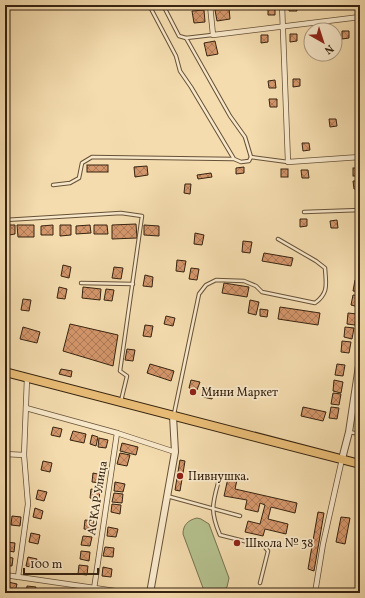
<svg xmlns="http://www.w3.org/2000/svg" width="365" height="598" viewBox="0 0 365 598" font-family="Vollkorn,serif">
  <defs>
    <pattern id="building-cross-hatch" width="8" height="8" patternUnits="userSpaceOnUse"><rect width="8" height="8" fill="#d4966b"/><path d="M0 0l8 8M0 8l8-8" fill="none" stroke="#ad7a57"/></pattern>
  </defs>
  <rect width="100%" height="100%" fill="#f4dcae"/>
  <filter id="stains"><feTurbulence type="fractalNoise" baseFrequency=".005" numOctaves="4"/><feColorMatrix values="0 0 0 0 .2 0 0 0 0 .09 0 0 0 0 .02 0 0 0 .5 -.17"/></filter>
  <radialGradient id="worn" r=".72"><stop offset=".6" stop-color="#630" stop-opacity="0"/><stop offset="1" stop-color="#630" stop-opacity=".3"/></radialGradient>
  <path fill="#b5c28f" stroke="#767250" d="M197 518 201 519 209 524 229 578 227 587 220 593H209L203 588 183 534C183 525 188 520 197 518Z"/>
  <g fill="url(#building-cross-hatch)" stroke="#362310">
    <polygon points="289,5 296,5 297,11 289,11"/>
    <polygon points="275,7 275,15 268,15 268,8"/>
    <polygon points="229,8 230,19 217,21 215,10"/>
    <polygon points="204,10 205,22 194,23 192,11"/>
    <polygon points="342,31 349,31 349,38 342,39"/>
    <polygon points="290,34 297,34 297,41 290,42"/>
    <polygon points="261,35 268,35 268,42 261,43"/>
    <polygon points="215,41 218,54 207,56 204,43"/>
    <polygon points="293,79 300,79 300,86 293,87"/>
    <polygon points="275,80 276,88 269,88 268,81"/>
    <polygon points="269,99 277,99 277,107 270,107"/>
    <polygon points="329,119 336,119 337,126 330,127"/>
    <polygon points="302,143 309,143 310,150 303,151"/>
    <rect x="87" y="165" width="21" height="7"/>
    <polygon points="147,166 148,175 135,177 134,167"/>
    <polygon points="244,167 244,173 236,174 236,168"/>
    <rect x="353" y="168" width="7" height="8"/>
    <rect x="281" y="169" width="7" height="8"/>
    <polygon points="301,170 308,170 309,178 302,178"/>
    <polygon points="211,173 212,177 198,179 197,175"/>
    <polygon points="353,181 360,181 360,189 354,189"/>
    <polygon points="185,184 191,184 190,194 184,193"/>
    <polygon points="300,219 307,219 307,226 300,227"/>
    <polygon points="337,220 338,228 331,228 330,221"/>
    <polygon points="136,224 137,238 112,239 112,225"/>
    <polygon points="8,225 15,225 15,234 9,235"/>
    <polygon points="17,225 34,225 34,237 18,237"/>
    <polygon points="53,225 53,235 41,235 41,226"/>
    <polygon points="60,225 71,225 71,235 60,236"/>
    <polygon points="90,225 91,233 76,234 76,226"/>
    <polygon points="94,225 107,225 108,234 94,234"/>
    <polygon points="144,225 159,226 159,236 144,235"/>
    <polygon points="195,233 204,235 202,245 194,244"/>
    <polygon points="243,241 252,242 250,253 242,252"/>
    <polygon points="264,253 293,258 291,266 262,261"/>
    <polygon points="177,260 186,261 184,272 176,271"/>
    <polygon points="63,265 71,267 69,278 61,276"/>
    <polygon points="114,267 123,268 121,279 112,278"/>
    <polygon points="191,268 199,269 197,280 189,279"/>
    <polygon points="145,275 153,277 152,287 143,286"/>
    <polygon points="355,280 360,281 360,292 353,291"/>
    <polygon points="224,283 249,287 247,297 222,293"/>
    <polygon points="59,287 67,289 65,299 57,298"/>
    <polygon points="83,287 101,289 100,300 82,298"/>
    <polygon points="106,289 114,290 112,301 104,300"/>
    <polygon points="353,295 360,296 359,307 351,305"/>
    <polygon points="23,299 31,300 29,311 21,310"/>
    <polygon points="250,300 259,302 256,315 248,313"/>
    <polygon points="280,307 320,313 318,325 278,319"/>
    <polygon points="260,309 268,310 267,317 260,316"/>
    <polygon points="348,313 357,314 355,325 347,324"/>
    <polygon points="166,316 175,318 173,326 164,324"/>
    <polygon points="70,324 118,335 113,366 63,351"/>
    <polygon points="145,325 153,326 151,337 143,336"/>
    <polygon points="23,327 40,332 37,343 20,339"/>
    <polygon points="345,327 354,328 352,339 344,337"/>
    <polygon points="342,341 351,342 349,353 341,352"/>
    <polygon points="127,349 135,350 133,361 125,360"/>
    <polygon points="150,364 174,371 171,381 147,373"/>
    <polygon points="337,364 345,365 343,376 335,375"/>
    <polygon points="61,369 72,371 71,377 59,374"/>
    <polygon points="191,380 200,382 197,390 189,388"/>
    <polygon points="334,380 343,382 341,393 333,391"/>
    <polygon points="205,388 214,390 212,399 203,397"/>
    <polygon points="333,393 341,394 339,405 331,404"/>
    <polygon points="303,407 326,412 323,421 301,416"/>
    <polygon points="331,407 339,408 337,419 329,418"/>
    <polygon points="53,427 62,429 60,437 51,435"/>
    <polygon points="73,431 86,434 84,443 70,440"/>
    <polygon points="92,435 98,437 96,446 90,444"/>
    <polygon points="99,438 108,440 106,448 98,447"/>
    <polygon points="122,443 138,447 136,455 120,451"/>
    <polygon points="120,453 130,455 127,466 117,464"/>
    <polygon points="180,460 185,461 180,491 175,490"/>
    <polygon points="43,461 52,463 50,472 41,470"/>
    <polygon points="93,473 102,475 101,483 92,482"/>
    <polygon points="228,478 237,480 235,489 297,503 295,513 271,507 268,519 288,524 286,534 265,529 263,536 245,532 248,521 260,524 265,505 260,503 258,512 245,509 247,500 224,496"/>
    <polygon points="115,482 125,484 123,492 114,491"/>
    <polygon points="91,489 100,491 99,499 90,498"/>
    <polygon points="38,490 47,492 44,501 36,499"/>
    <polygon points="114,493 123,494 122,503 112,502"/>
    <polygon points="112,504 121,505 120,514 111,512"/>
    <polygon points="35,508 43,511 41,519 33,517"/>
    <polygon points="318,512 324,513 314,571 308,569"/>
    <polygon points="12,516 21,517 20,526 11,525"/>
    <polygon points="341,517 350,518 345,544 336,542"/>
    <polygon points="85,520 94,521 93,530 84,529"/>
    <polygon points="108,527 118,529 116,537 107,536"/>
    <polygon points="31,533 40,535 38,544 29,542"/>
    <polygon points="83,536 92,537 90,546 81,545"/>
    <polygon points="6,542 15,543 14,552 5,550"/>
    <polygon points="105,547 114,548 113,557 103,556"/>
    <polygon points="81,551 90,552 89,561 80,559"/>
    <polygon points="5,557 13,558 12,566 5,565"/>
    <polygon points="28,557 37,559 35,568 26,566"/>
    <polygon points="79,565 88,566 87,575 78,574"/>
    <polygon points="103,567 112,569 111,577 102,576"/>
    <polygon points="8,582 17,584 15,592 6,591"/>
    <polygon points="27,586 36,587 35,593 26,593"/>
  </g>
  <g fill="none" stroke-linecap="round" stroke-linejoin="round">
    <defs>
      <g id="service">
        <polyline points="149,5 176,56 180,71 191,87 234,159 241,162 249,161 251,157"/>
        <polyline points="163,5 179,36 186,38"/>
        <polyline points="212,35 186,38 230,116 245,137 251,157 288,162"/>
        <polyline points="53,185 70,183 79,178 82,163 92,157 233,159"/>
        <polyline points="304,212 360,210"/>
        <polyline points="5,220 121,213 142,216 120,371 127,376 121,401"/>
        <polyline points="81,283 133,284"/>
        <path d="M174 414 199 294 206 285 216 280 244 281 256 286 262 292 315 303C329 293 326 284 325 268L316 261 278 239"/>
        <polyline points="349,432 360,434"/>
        <path d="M220 476C213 502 209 509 220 535L264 546 268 551 260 583"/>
        <polyline points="167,496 240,516"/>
      </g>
      <g id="minor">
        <polyline points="210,5 213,35 360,17"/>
        <polyline points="282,5 288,162 360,157"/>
        <polyline points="26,408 117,433 175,452"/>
        <polyline points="5,454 24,455"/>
        <polyline points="5,575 129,593"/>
        <polyline points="18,577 28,504 24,455 27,378"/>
        <polyline points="94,589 117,433"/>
        <polyline points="315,593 323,544 342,459"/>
      </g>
      <g id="tertiary">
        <polyline points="342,459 349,432 360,359"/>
        <polyline points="150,593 175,452 173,416"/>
      </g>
      <polyline id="trunk" points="5,372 360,464"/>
    </defs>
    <use href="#service" stroke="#665138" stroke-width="4.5"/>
    <use href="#minor" stroke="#665138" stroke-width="6"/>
    <use href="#tertiary" stroke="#665138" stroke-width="8"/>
    <use href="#trunk" stroke="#362310" stroke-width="10"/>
    <use href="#service" stroke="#f8e8ca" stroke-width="2.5"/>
    <use href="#minor" stroke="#f8e8ca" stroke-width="4.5"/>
    <use href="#tertiary" stroke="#f8e8ca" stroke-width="6"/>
    <use href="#trunk" stroke="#eabe77" stroke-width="8"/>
  </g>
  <g fill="#8f2418" stroke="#f8e8ca" stroke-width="1.5">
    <circle cx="193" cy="392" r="4"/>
    <circle cx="180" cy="476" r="4"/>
    <circle cx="237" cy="543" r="4"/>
  </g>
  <g text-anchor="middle" stroke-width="3.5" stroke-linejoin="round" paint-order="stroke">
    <g font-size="12" fill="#362310" stroke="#f8e8ca" text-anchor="start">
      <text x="201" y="396">Мини Маркет</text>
      <text x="188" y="480">Пивнушка.</text>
      <text x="245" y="547">Школа № 38</text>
    </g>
    <g font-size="12" fill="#362310" stroke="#f8e8ca">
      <text transform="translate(97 498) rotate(-81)" y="4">АСКАР Улица</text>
    </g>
  </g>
  <rect width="365" height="598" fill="none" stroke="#f4dcae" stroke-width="20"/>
  <rect x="6" y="6" width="353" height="586" fill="none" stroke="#362310" stroke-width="2"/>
  <rect x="10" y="10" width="345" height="578" fill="none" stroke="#362310"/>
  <g transform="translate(323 42) rotate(141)"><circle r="19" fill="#f8e8ca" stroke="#aa9980"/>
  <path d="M0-3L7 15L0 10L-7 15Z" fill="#8f2418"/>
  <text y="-6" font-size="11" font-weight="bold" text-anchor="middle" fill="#362310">N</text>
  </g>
  <path d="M24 568v6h74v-6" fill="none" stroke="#362310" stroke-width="2"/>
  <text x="30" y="568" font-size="12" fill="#362310" stroke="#f8e8ca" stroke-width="3" paint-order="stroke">100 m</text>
  <rect width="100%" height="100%" filter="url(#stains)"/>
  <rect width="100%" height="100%" fill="url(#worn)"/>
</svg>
